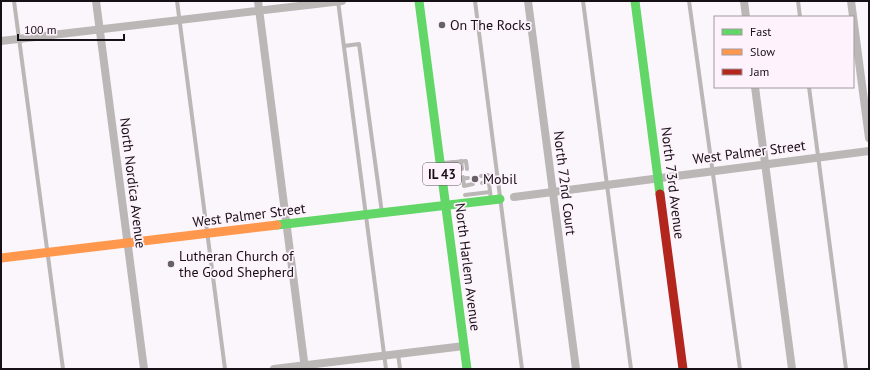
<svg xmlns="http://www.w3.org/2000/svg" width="870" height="370" viewBox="0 0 870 370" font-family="'PT Sans',sans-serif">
  <rect width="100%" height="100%" fill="#fbf6fb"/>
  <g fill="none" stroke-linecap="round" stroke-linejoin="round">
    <g stroke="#bbb7b6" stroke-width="4">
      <polyline points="14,1 63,369"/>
      <polyline points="177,1 225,369"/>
      <polyline points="338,1 386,369"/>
      <polyline points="475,1 522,369"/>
      <polyline points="583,1 631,369"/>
      <polyline points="689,1 740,369"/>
      <polyline points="798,1 800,17"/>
      <polyline points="344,46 359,44 382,213"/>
      <polyline points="809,87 846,369"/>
      <polyline points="461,161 462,169"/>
      <polyline points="452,162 454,180"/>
      <polyline points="443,163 466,161 467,169"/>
      <polyline points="481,176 488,175 491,199"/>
      <polyline points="463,177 464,186 473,184"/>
      <polyline points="445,180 468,178"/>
      <polyline points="482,183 489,182"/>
      <polyline points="465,195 490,192"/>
      <polyline points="398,354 400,369"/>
    </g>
    <g stroke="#bbb7b6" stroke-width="8">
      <polyline points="96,1 144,369"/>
      <polyline points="258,1 305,369"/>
      <polyline points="528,1 576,369"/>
      <polyline points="744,1 746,17"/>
      <polyline points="851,1 869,138"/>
      <polyline points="1,41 342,1"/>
      <polyline points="755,87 792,369"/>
      <polyline points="514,197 869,151"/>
      <polyline points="274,369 464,346"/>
    </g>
    <g stroke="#63d668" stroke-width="9">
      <polyline points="419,1 467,369"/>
      <polyline points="635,1 660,194"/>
      <polyline points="277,225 500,199"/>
    </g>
    <polyline stroke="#ff974d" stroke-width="9" points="1,258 277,225"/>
    <polyline stroke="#b3261e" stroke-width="9" points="660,194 683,369"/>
  </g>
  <g fill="#676167" stroke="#fef3fd" stroke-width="1.5">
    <circle cx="442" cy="25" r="4"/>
    <circle cx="475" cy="179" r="4"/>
    <circle cx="171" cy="264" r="4"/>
  </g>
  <g text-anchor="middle" stroke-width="3.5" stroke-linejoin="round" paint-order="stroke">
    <rect fill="#fef3fd" stroke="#5c555c" stroke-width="1" x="423" y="163" width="38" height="22" rx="3"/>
    <g font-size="13" font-weight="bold" fill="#171117">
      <text x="442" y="179">IL 43</text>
    </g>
    <g font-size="14" fill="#171117" stroke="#fef3fd" text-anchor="start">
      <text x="450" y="30">On The Rocks</text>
      <text x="483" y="184">Mobil</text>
      <text x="179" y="261">Lutheran Church of<tspan x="179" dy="16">the Good Shepherd</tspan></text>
    </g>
    <g font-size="14" fill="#171117" stroke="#fef3fd">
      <text transform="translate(749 152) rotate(-7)" y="5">West Palmer Street</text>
      <text transform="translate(133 183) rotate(83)" y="5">North Nordica Avenue</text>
      <text transform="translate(565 183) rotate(83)" y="5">North 72nd Court</text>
      <text transform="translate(673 183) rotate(83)" y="5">North 73rd Avenue</text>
      <text transform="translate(249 215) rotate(-7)" y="5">West Palmer Street</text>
      <text transform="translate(468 267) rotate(83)" y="5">North Harlem Avenue</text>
    </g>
  </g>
  <rect width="870" height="370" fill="none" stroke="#171117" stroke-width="4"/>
  <rect x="714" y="16" width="140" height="72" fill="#fef3fd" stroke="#a299a1"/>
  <rect x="722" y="29" width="20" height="6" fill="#63d668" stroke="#a299a1"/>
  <text x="750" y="36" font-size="12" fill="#171117">Fast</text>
  <rect x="722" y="49" width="20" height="6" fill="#ff974d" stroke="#a299a1"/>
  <text x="750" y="56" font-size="12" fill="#171117">Slow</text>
  <rect x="722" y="69" width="20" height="6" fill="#b3261e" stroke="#a299a1"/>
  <text x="750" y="76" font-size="12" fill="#171117">Jam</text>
  <path d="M18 34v6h106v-6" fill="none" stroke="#171117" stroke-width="2"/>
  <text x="24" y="34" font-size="12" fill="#171117" stroke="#fef3fd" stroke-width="3" paint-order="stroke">100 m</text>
</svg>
